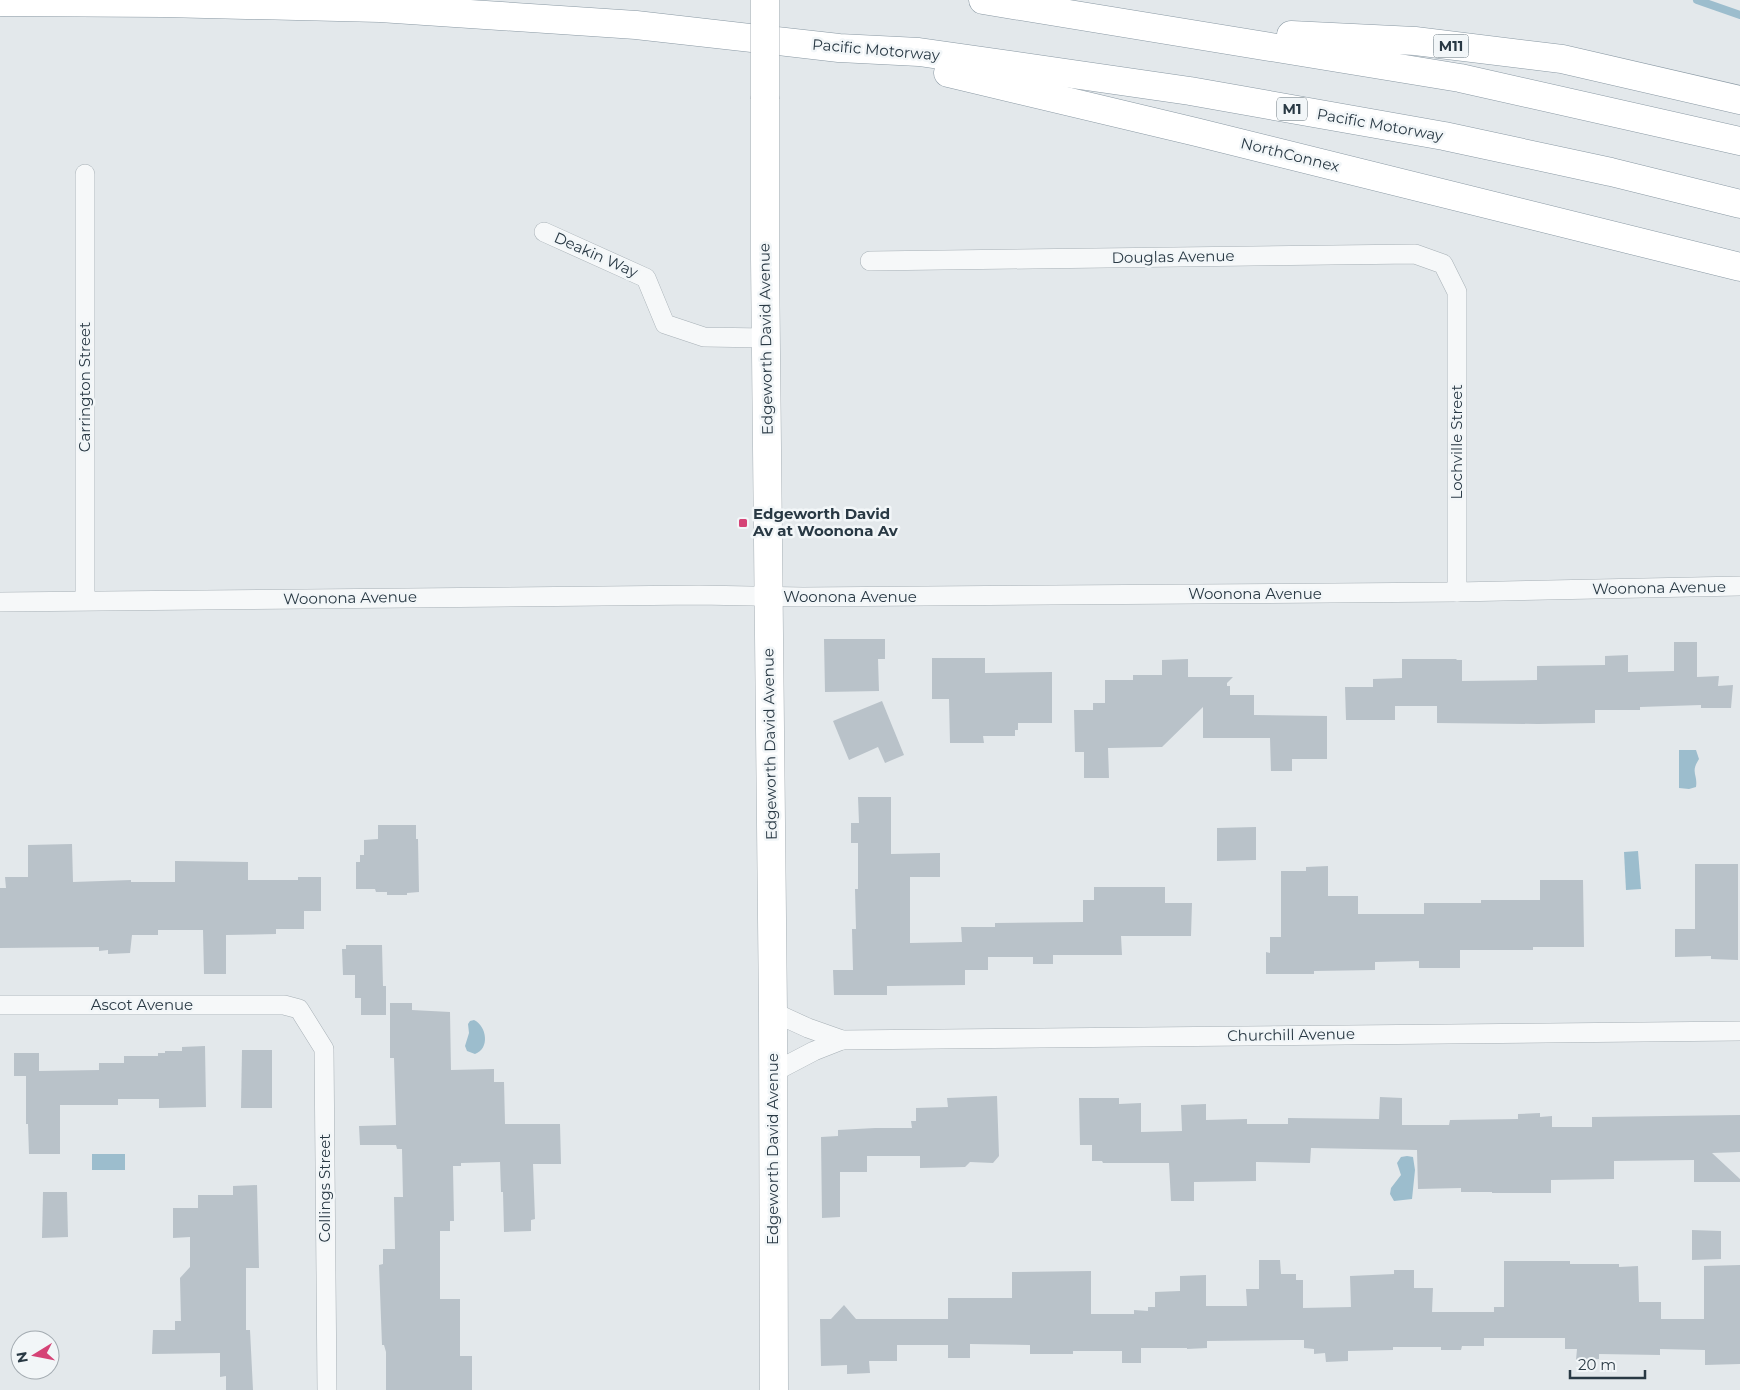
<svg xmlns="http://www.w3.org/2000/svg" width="1740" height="1390" viewBox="0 0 1740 1390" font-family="Montserrat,sans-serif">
  <rect width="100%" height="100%" fill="#e3e8eb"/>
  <g fill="#9cbdcd">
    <path d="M1679 750H1696L1699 759C1690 773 1698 774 1696 787L1689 789 1679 788Z"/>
    <polygon points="1638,851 1641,889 1626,890 1624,852"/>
    <path d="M474 1020C487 1026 490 1049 475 1054L467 1051 465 1046 469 1033 468 1024 470 1021Z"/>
    <rect x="92" y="1154" width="33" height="16"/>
    <polygon points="1407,1156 1413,1157 1415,1170 1412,1199 1394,1201 1390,1194 1391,1188 1401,1175 1397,1163 1401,1157"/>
  </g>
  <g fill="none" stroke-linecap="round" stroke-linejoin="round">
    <polyline stroke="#9cbdcd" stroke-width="8" points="1697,0 1740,15"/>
  </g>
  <g fill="#b9c2c9">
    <polygon points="824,639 885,639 885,659 878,659 879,691 825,692"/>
    <polygon points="1674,642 1697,642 1697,677 1719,676 1718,686 1733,685 1731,708 1701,708 1701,705 1640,707 1640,710 1595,710 1595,723 1538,724 1437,723 1437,706 1395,706 1395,720 1346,720 1345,687 1373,687 1373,679 1402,678 1402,659 1457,659 1456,660 1462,660 1462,681 1537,680 1537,666 1605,665 1605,656 1628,655 1628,672 1674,671"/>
    <polygon points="932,658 985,658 985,673 1052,672 1052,723 1018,723 1018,730 1015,730 1015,736 983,736 984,743 950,743 949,699 932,699"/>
    <polygon points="1188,659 1188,677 1233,677 1227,683 1227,686 1230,686 1230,695 1254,695 1254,715 1327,716 1327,759 1292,759 1292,771 1271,771 1270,738 1203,738 1203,707 1162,747 1108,748 1109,778 1084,778 1084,752 1075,752 1074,710 1093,710 1093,703 1105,703 1105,680 1133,680 1133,675 1162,675 1162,660"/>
    <polygon points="882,701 904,755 885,763 878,747 849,760 833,721"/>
    <polygon points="858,797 891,797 891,854 940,853 940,877 910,877 910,943 962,942 961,927 995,927 995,923 1083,922 1083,900 1094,900 1094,887 1165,887 1165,903 1192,903 1191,936 1121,936 1122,955 1053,955 1053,964 1033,964 1033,957 988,957 988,970 965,970 965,985 887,986 887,995 834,995 833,970 853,970 852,929 856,929 855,889 858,889 858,843 851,843 851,823 859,823"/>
    <polygon points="378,825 416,825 416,839 418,839 419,892 407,893 407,895 387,895 387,892 376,892 375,889 356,889 356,862 360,862 360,855 364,855 364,840 378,839"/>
    <polygon points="1256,827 1256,860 1217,861 1217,828"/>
    <polygon points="72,844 73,882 131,880 131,882 175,882 175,861 248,862 248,880 298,880 298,877 321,877 321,911 304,911 304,929 276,929 276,934 226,935 226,974 204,974 203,930 158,930 158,935 132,935 130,953 108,954 108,950 99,951 99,947 0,948 0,888 6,888 5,877 28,877 28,845"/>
    <polygon points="1695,864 1738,864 1738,960 1711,959 1711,956 1675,957 1675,929 1695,929"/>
    <polygon points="1328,866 1328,896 1358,896 1358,914 1424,914 1424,903 1481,903 1481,900 1540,900 1540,880 1583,880 1584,947 1533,947 1533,950 1460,950 1460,968 1419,968 1419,961 1375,962 1375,970 1314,971 1314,974 1266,974 1266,952 1270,953 1270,937 1281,937 1281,871 1306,871 1306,867"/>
    <polygon points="346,945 382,945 383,986 386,986 386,1015 361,1015 361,998 355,998 355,975 343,975 342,949 346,949"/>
    <polygon points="390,1003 412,1003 412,1010 450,1012 451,1070 494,1069 494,1082 504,1082 505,1124 560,1124 561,1164 533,1164 535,1219 531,1220 531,1231 504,1232 503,1192 501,1192 500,1162 461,1163 461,1166 453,1166 454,1221 450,1221 450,1231 440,1231 440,1299 460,1299 460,1356 472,1356 472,1390 386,1390 386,1352 384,1345 382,1345 379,1265 383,1264 383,1249 395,1249 394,1197 403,1197 402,1149 397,1149 396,1145 360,1145 359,1126 396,1125 394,1058 390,1058"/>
    <polygon points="205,1046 206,1107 159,1108 159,1099 118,1099 118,1105 60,1105 60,1154 29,1154 28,1124 26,1124 26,1076 14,1076 14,1053 39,1053 39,1071 99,1070 99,1063 124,1063 124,1056 158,1056 158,1053 165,1053 165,1051 182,1051 182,1047"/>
    <polygon points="242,1050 272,1050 272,1108 241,1108"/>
    <polygon points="997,1096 999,1156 993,1163 970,1162 965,1167 920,1168 920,1156 867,1156 867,1172 840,1172 840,1217 822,1218 821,1137 838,1136 838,1130 875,1128 912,1128 911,1121 916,1121 916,1108 948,1107 947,1098"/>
    <polygon points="1380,1097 1402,1098 1402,1125 1449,1125 1450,1120 1518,1119 1518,1114 1540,1113 1540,1117 1552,1116 1552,1127 1592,1127 1592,1117 1740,1115 1740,1152 1712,1153 1740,1179 1740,1182 1694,1182 1694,1160 1614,1161 1614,1179 1551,1180 1551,1193 1492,1193 1492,1192 1461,1192 1461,1188 1418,1189 1417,1150 1311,1148 1310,1163 1256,1162 1256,1181 1194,1182 1194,1201 1171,1201 1169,1163 1103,1163 1102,1161 1092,1161 1092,1145 1080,1145 1079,1098 1119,1098 1119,1104 1141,1103 1141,1132 1182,1131 1181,1105 1206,1104 1206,1120 1247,1119 1247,1124 1288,1124 1288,1118 1379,1119"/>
    <polygon points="257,1185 259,1268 246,1268 246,1330 250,1330 253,1390 226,1390 226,1376 220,1377 220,1353 152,1354 153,1330 175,1330 175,1321 181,1321 180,1278 190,1267 190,1237 173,1238 173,1208 198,1208 198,1195 233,1195 233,1186"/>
    <polygon points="43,1192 67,1192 68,1237 42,1238"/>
    <polygon points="1692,1230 1721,1231 1721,1259 1692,1260"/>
    <polygon points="1259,1260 1280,1260 1281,1274 1296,1274 1296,1280 1303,1280 1303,1308 1351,1307 1350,1276 1394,1274 1394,1270 1414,1270 1414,1288 1433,1288 1432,1312 1494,1312 1494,1307 1504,1307 1504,1261 1570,1261 1570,1264 1619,1264 1619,1267 1638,1266 1639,1302 1661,1302 1661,1319 1704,1319 1704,1266 1740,1265 1740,1364 1705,1365 1705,1350 1660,1349 1660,1355 1599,1354 1599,1359 1576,1360 1577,1349 1565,1349 1565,1338 1484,1338 1484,1346 1462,1346 1461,1350 1441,1350 1441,1347 1393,1347 1393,1350 1348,1351 1348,1361 1326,1362 1325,1353 1314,1354 1314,1349 1304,1348 1304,1340 1292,1340 1207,1341 1207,1348 1187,1349 1187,1348 1141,1348 1141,1363 1122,1363 1122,1351 1073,1351 1073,1354 1030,1354 1030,1345 970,1344 970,1358 948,1358 948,1345 897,1345 897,1361 869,1361 870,1373 847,1374 847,1365 821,1366 820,1319 831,1319 844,1305 856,1319 948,1319 948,1298 1012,1298 1012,1272 1091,1271 1091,1314 1134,1314 1134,1310 1148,1311 1148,1307 1155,1307 1155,1292 1180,1291 1180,1276 1206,1275 1206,1306 1247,1306 1246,1289 1259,1289"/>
  </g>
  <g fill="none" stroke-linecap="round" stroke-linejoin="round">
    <defs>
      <g id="street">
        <polyline points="544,232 646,278 665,324 704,337 766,338"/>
        <polyline points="870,261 1415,254 1443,264 1457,292 1457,592"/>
        <polyline points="85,600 85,174"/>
        <polyline points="0,602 699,595 803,597 1457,592 1740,586"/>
        <polyline points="0,1005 284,1005 299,1009 324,1049 327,1390"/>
        <polyline points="773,1012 808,1028 842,1040 1740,1031"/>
        <polyline points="772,1073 814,1051 842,1040"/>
      </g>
      <polyline id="secondary" points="765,99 765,259 773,1012 774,1390"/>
      <g id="highway">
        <polyline points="983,0 1460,78 1740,141"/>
        <polyline points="0,2 163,3 380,8 636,25 839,48 919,52 1190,91 1444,136 1611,172 1740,204"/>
        <polyline points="1291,35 1415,41 1562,59 1740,100"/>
        <polyline points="948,73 1196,132 1740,267"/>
      </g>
    </defs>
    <use href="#street" stroke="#a7b0b6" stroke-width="20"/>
    <use href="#secondary" stroke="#a7b0b6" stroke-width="29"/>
    <use href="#highway" stroke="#8998a3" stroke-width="29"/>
    <use href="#street" stroke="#f6f8f9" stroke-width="19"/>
    <use href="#secondary" stroke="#fff" stroke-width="28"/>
    <use href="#highway" stroke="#fff" stroke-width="28"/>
    <defs>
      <polyline id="secondary-bridge" points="765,0 765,99"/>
    </defs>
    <use href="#secondary-bridge" stroke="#a7b0b6" stroke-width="29" stroke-linecap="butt"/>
    <use href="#secondary-bridge" stroke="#fff" stroke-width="28"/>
  </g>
  <rect fill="#d54376" stroke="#f2f6f8" stroke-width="2" x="738" y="518" width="10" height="10" rx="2.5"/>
  <g text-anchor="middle" stroke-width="5" stroke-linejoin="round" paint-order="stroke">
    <g fill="#f2f6f8" stroke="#65727a" stroke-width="1">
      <rect x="1433.5" y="34.5" width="35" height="23" rx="4"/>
      <rect x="1277" y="97.5" width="30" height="23" rx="4"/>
    </g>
    <g font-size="14" font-weight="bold" fill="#293944">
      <text x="1451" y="51">M11</text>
      <text x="1292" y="114">M1</text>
    </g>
    <g font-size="15" fill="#293944" stroke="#f2f6f8">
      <text transform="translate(876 50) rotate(5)" y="5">Pacific Motorway</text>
      <text transform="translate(1380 125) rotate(10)" y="5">Pacific Motorway</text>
      <text transform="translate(1290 155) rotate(14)" y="5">NorthConnex</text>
      <text transform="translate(596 255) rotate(24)" y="5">Deakin Way</text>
      <text transform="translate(1173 257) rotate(-1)" y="5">Douglas Avenue</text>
      <text transform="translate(766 339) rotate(-91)" y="5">Edgeworth David Avenue</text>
      <text transform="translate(85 387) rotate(-90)" y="5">Carrington Street</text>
      <text transform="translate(1457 442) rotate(-90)" y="5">Lochville Street</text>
      <text transform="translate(1659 588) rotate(-1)" y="5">Woonona Avenue</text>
      <text x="1255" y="599">Woonona Avenue</text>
      <text x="850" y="602">Woonona Avenue</text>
      <text transform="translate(350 598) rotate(-1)" y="5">Woonona Avenue</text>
      <text transform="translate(770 744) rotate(-91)" y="5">Edgeworth David Avenue</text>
      <text x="142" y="1010">Ascot Avenue</text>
      <text transform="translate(1291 1035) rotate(-1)" y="5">Churchill Avenue</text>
      <text transform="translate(773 1149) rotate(-90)" y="5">Edgeworth David Avenue</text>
      <text transform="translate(325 1188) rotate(-90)" y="5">Collings Street</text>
    </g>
    <g font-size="15" font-weight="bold" fill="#293944" stroke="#f2f6f8" text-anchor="start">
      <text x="753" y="519">Edgeworth David<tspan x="753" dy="17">Av at Woonona Av</tspan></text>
    </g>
  </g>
  <g transform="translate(35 1355) rotate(260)"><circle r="24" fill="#f2f6f8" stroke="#a2aab0"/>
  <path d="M0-4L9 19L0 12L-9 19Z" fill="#d54376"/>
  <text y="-8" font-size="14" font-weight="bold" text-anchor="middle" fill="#293944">N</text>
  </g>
  <path d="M1570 1370v8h75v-8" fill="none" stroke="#293944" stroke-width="2.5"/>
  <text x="1578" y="1370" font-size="15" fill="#293944" stroke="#f2f6f8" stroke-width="4" paint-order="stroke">20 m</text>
</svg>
